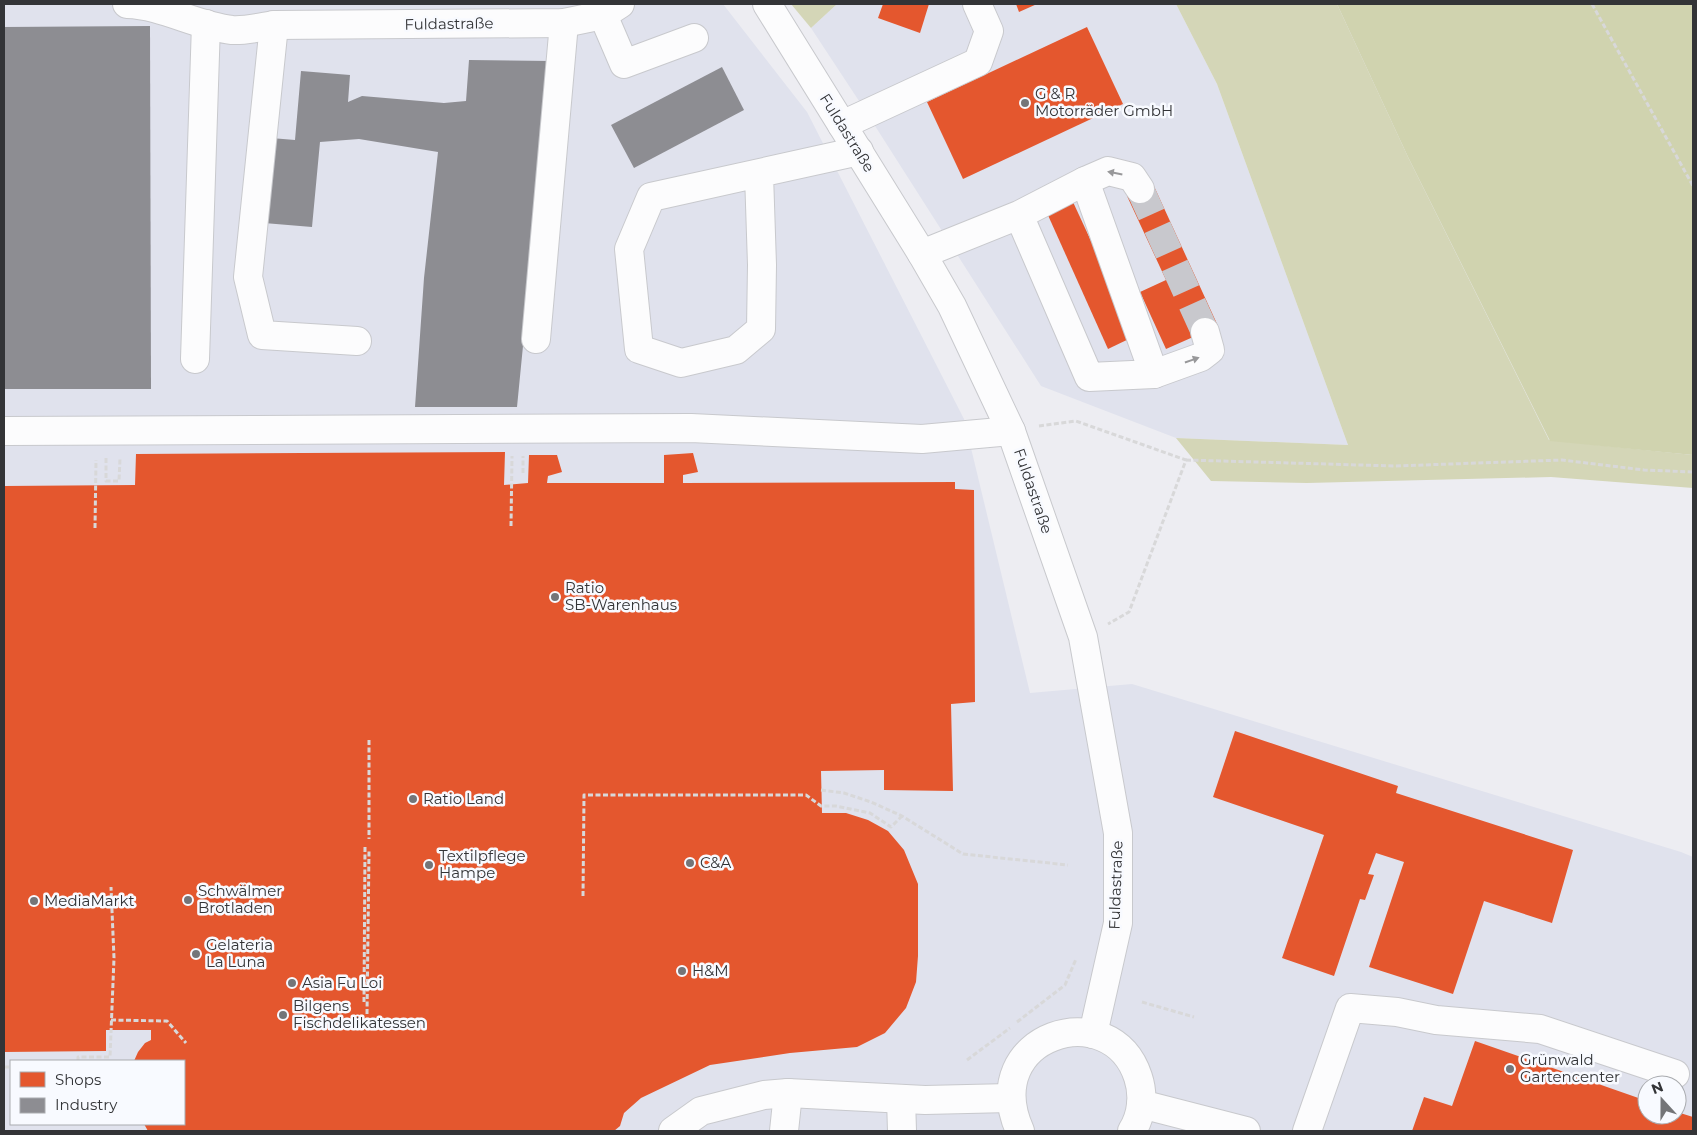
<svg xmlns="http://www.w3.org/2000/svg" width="1697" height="1135" viewBox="0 0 1697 1135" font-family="Montserrat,sans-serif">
  <rect width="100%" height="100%" fill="#ededf2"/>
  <g fill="#e0e2ed" fill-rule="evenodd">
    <path d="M4 4H723L807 112 964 419 1030 693 1132 684 1681 852 1693 857V1131H4ZM11 1061H184V1124H11ZM1647 1085H1677V1115H1647Z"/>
    <polygon points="837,4 1176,4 1217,84 1348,445 1176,438 1041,386 861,104 811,28"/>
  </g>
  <g fill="#d4d6b7">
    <polygon points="791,4 837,4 811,28"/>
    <polygon points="1176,4 1337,4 1408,157 1549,440 1693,455 1693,488 1551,477 1307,483 1211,481 1176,438 1348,445 1217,84"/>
  </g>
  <polygon fill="#d0d3af" points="1337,4 1693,4 1693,455 1550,441 1408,157"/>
  <g fill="#e4572e">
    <polygon points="883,4 929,4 920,33 878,18"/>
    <polygon points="1016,4 1037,4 1019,12"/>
    <polygon points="1087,27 1123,104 963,179 927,102"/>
    <polygon points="1153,184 1218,326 1166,349 1140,292 1166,280 1127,196"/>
    <polygon points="1073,202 1135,336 1108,349 1047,213"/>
    <polygon points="505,452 504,485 528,483 529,455 557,455 562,472 548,476 547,483 664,483 664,455 693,453 698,472 683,475 683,483 955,482 955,489 974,490 975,702 951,704 953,791 884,790 884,770 821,771 822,813 846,813 868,820 888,831 904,850 918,884 918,956 916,982 906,1008 885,1033 857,1047 790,1053 710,1065 641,1098 624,1113 620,1126 614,1131 148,1131 144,1124 184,1124 184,1061 134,1061 138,1052 145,1043 151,1040 151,1030 106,1030 106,1051 4,1052 4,486 135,485 136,454"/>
    <polygon points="1235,731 1398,786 1396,793 1573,850 1552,923 1484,901 1453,994 1369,967 1404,862 1376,853 1368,874 1374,875 1365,900 1360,899 1334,976 1282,958 1324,835 1213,797"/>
    <polygon points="1475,1041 1647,1101 1647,1115 1677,1115 1677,1112 1693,1117 1693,1131 1412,1131 1424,1097 1452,1106"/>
  </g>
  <g fill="#8d8d92">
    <polygon points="150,26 151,389 4,389 4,27"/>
    <polygon points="469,60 551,61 517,407 415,407 424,278 438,152 359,139 320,142 312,227 264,223 271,138 295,140 301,71 350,75 348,102 362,96 444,103 466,101"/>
    <polygon points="722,67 744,110 634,168 611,125"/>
  </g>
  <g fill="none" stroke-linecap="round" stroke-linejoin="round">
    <polyline stroke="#c8c8cd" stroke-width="28" stroke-dasharray="28 14" stroke-linecap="butt" points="1140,189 1205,332"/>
    <defs>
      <g id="minor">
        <path d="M127 4C163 5 196 26 232 30 245 31 261 27 274 25L564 23 603 15 620 4"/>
        <polyline points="767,4 922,254 952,306 1011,431 1083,637 1118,833 1118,923 1093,1034"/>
        <polyline points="603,15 624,64 694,38"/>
        <polyline points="274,25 248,277 262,335 357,341"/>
        <polyline points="842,125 978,62 989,31 977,4"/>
        <polyline points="759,174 762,265 761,329 736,350 681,363 639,349 629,249 651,197 859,151"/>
        <polyline points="1085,181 1108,171 1132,177 1140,189"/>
        <polyline points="922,254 1019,215 1085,181 1154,374 1089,377 1019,215"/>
        <polyline points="536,339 564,23"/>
        <polyline points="195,359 206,24"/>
        <polyline points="1154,374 1201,357 1210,350 1205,332"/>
        <polyline points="4,431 691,428 922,439 1011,431"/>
        <polyline points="901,1099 902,1131"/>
        <polyline points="1141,1104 1246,1131"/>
        <polyline points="673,1131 701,1111 764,1095 788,1093 925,1100 1010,1098"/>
        <polyline points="784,1131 788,1093"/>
        <path d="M1020 1131C977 1035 1111 994 1138 1077 1144 1095 1142 1115 1132 1131"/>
        <polyline points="1307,1131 1350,1008 1397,1012 1436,1020 1540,1029 1675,1074"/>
      </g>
    </defs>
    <use href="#minor" stroke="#c8c9cd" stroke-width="30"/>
    <g stroke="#d8d8d9" stroke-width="3" stroke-dasharray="5 2.5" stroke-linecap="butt">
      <polyline points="1592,4 1693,186"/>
      <polyline points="1039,426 1076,421 1186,460 1129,612 1108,624"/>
      <polyline points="106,458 106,481 119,481 120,458"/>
      <polyline points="1186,460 1395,466 1562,460 1644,470 1693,472"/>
      <polyline points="523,473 523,456"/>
      <polyline points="511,526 512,456"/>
      <polyline points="95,528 96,460"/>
      <polyline points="369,740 369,839"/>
      <polyline points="821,790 844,793 871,802 902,816 963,854 1068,865"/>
      <polyline points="583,896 584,795 806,795 821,806 836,806 870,813 891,827 902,816"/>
      <polyline points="364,1002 365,847"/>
      <polyline points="1142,1002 1194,1017"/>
      <polyline points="367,1014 369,851"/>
      <polyline points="111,1020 167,1021 186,1043"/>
      <polyline points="1017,1022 1065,985 1076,959"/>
      <polyline points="967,1060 1010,1028"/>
      <polyline points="78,1061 78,1057 110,1057 114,958 111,887"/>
      <polyline points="4,1067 11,1067"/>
    </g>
    <use href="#minor" stroke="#fcfcfd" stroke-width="28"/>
  </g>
  <defs><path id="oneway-solid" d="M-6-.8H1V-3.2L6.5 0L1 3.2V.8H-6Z" transform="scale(1.25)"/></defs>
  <g fill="#98989a">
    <use href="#oneway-solid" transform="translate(1115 173) rotate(-169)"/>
    <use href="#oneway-solid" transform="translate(1192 360) rotate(-19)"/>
  </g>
  <g fill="#747578" stroke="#f8faff" stroke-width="2">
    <circle cx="1025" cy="103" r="5"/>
    <circle cx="555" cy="597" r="5"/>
    <circle cx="413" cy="799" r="5"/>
    <circle cx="690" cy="863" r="5"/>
    <circle cx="429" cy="865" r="5"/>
    <circle cx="188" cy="900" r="5"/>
    <circle cx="34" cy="901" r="5"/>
    <circle cx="196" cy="954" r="5"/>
    <circle cx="682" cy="971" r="5"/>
    <circle cx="292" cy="983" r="5"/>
    <circle cx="283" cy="1015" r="5"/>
    <circle cx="1510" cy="1069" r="5"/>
  </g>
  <g text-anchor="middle" stroke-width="5" stroke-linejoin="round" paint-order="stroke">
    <g font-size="15" fill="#333437" stroke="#f8faff">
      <text transform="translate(449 24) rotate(-1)" y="5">Fuldastraße</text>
      <text transform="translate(847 133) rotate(58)" y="5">Fuldastraße</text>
      <text transform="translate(1033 491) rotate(71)" y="5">Fuldastraße</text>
      <text transform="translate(1116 885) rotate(-88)" y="5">Fuldastraße</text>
    </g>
    <g font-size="15" fill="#333437" stroke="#f8faff" text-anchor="start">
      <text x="1035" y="99">G &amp; R<tspan x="1035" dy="17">Motorräder GmbH</tspan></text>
      <text x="565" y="593">Ratio<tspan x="565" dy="17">SB-Warenhaus</tspan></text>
      <text x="423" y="804">Ratio Land</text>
      <text x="439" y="861">Textilpflege<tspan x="439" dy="17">Hampe</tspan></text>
      <text x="700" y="868">C&amp;A</text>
      <text x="198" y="896">Schwälmer<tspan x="198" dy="17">Brotladen</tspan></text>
      <text x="44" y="906">MediaMarkt</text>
      <text x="206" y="950">Gelateria<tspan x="206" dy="17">La Luna</tspan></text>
      <text x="692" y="976">H&amp;M</text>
      <text x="302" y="988">Asia Fu Loi</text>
      <text x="293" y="1011">Bilgens<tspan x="293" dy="17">Fischdelikatessen</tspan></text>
      <text x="1520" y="1065">Grünwald<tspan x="1520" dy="17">Gartencenter</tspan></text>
    </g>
  </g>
  <rect width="1697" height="1135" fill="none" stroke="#333437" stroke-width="10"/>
  <rect x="10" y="1060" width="175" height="65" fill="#f8faff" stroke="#a9abaf"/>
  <rect x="20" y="1072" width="25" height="15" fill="#e4572e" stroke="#a9abaf"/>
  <text x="55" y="1085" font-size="15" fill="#333437">Shops</text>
  <rect x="20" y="1098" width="25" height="15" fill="#8d8d92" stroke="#a9abaf"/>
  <text x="55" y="1110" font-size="15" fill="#333437">Industry</text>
  <g transform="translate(1662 1100) rotate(339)"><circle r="24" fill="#f8faff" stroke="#a9abaf"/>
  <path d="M0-4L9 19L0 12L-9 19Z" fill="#747578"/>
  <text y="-8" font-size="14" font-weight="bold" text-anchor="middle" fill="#333437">N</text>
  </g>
</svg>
